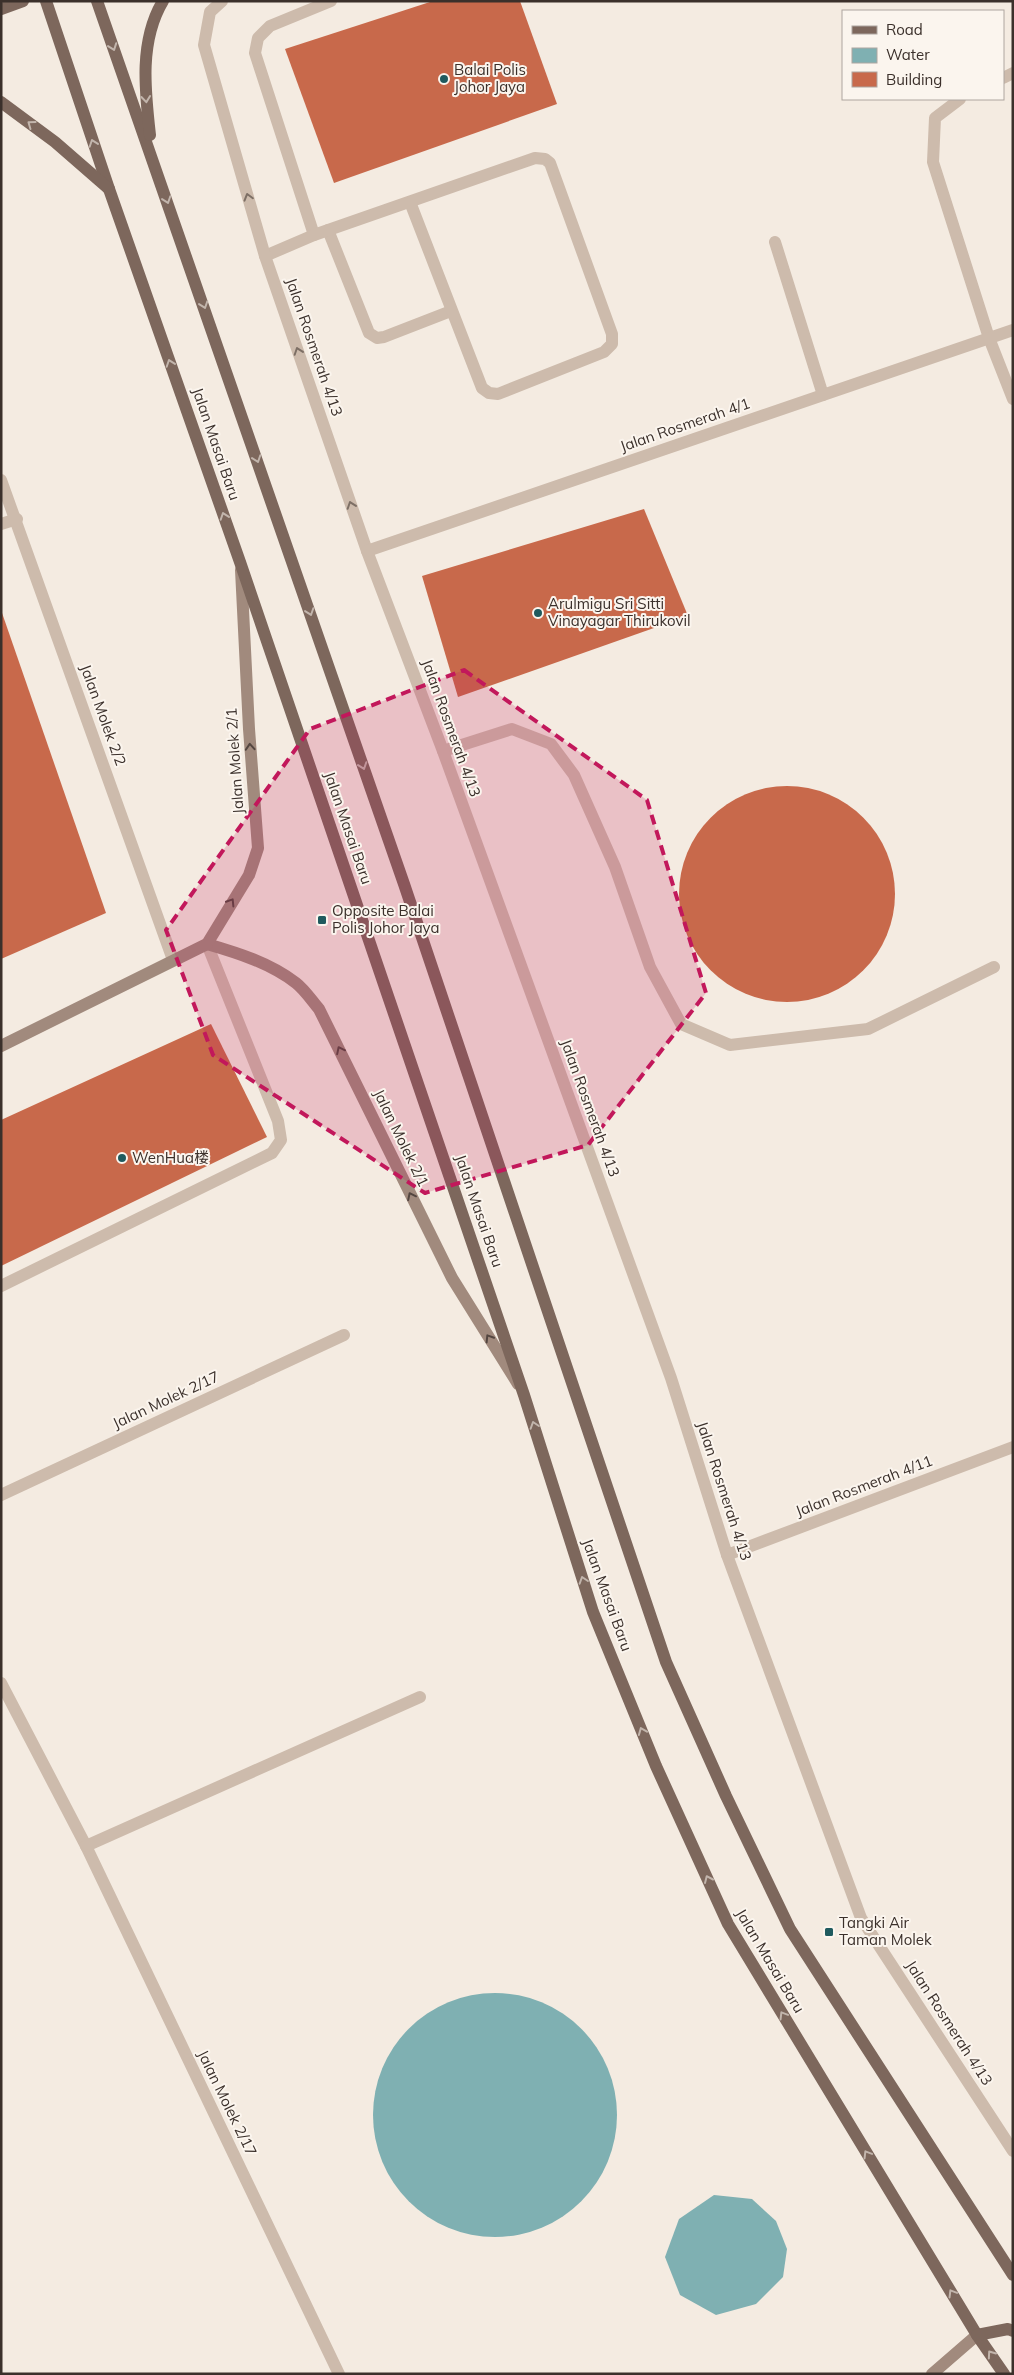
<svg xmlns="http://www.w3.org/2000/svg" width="1014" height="2375" viewBox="0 0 1014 2375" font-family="Mulish,'Noto Sans SC',sans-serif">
  <rect width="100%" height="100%" fill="#f4ebe1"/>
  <g fill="#7fb0b2">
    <circle cx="495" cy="2115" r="122"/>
    <polygon points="714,2195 752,2199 776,2221 787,2249 783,2277 756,2304 716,2315 680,2295 665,2257 679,2219"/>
  </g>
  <g fill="#c8694b">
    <polygon points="433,1 520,1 557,104 334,183 285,49"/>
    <polygon points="644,509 688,616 458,697 422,576"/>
    <polygon points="1,610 106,913 1,959"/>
    <circle cx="787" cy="894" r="108"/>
    <polygon points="211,1024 267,1137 1,1266 1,1120"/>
  </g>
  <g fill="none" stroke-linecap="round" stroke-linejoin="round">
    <g stroke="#cdbbac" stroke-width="12">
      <polyline points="1003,78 1013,73"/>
      <polyline points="960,99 935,118 933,162 989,338"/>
      <polyline points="328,230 369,333 377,338 384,337 451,311"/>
      <polyline points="314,235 255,53 258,38 270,26 331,1"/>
      <polyline points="775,242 823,395"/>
      <polyline points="265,256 314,235 535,158 545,159 550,163 612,334 612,344 604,352 498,394 489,393 482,388 410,202"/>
      <polyline points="1,524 17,519"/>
      <polyline points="443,751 512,729 551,744 574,775 615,867 650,967 681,1024 730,1045 868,1029 994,967"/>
      <polyline points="1,1286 272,1153 281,1140 278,1121 207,944"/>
    </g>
    <g stroke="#cdbbac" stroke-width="12">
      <polyline points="222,1 210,12 204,45 265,256 367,551 443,751 671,1378 727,1555 861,1918 1013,2151"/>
      <polyline points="989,338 1013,399"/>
      <polyline points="1,480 173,960"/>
      <polyline points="367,551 1013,330"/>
      <polyline points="1,1495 344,1335"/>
      <polyline points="727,1555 1013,1447"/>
      <polyline points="1,1683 86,1846 339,2374"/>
      <polyline points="86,1846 420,1697"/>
    </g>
    <g stroke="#a18a7d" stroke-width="12">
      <path d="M207 944C238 953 270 963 296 983 305 990 312 1001 319 1009L452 1278 518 1384"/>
      <polyline points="1,1046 207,944 249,875 258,848 249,729 241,570"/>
      <polyline points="932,2374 977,2335"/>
    </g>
    <g stroke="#7d675c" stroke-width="12">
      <polyline points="46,1 109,189 240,562 524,1395 593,1612 656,1766 728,1924 977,2335 1004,2374"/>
      <polyline points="97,1 404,884 666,1662 726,1796 790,1929 1013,2275"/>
      <polyline points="1,9 23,1"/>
      <polyline points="1,102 55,142 109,189"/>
      <path d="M150 135C145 91 139 41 163 1"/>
      <polyline points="977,2335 1008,2329 1013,2331"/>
    </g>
  </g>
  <defs><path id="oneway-chevron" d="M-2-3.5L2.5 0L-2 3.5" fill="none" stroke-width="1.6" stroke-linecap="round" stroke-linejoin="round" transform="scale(1.25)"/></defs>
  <g stroke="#c2b5ac">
    <use href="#oneway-chevron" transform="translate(113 47) rotate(70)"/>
    <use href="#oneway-chevron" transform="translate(146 99) rotate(84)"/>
    <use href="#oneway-chevron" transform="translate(31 124) rotate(-144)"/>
    <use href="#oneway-chevron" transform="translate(93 143) rotate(-109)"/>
    <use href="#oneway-chevron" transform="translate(167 200) rotate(71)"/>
    <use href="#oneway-chevron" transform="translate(204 305) rotate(71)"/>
    <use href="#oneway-chevron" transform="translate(170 363) rotate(-109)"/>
    <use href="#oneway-chevron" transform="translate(257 459) rotate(71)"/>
    <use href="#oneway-chevron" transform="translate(224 516) rotate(-109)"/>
    <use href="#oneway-chevron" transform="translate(310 612) rotate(71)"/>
    <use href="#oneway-chevron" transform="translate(363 766) rotate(71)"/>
    <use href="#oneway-chevron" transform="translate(534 1425) rotate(-108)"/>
    <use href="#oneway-chevron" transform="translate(583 1580) rotate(-108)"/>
    <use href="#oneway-chevron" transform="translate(642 1731) rotate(-112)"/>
    <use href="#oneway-chevron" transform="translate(708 1879) rotate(-114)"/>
    <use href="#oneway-chevron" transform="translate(783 2015) rotate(-121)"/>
    <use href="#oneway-chevron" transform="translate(867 2154) rotate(-121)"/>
    <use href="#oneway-chevron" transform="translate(952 2293) rotate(-121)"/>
    <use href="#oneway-chevron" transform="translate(991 2354) rotate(-125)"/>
  </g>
  <g stroke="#7d6f65">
    <use href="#oneway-chevron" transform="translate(248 197) rotate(-106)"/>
    <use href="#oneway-chevron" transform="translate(298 351) rotate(-109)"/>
    <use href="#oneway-chevron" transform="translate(351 505) rotate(-109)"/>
  </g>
  <g stroke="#544640">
    <use href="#oneway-chevron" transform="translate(250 747) rotate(-94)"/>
    <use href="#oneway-chevron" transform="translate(231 902) rotate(-58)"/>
    <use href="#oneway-chevron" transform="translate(340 1050) rotate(-116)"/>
    <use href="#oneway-chevron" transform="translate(411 1196) rotate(-116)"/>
    <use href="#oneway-chevron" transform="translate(489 1338) rotate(-122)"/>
  </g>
  <path fill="#c2185b" fill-opacity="0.2" stroke="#c2185b" stroke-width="4" stroke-dasharray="10 6" stroke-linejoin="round" d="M464 670 647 800 706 993 588 1145 425 1193 213 1055 166 930 310 729Z"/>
  <g fill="#1f5a5e" stroke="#fbf5ee" stroke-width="2">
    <circle cx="444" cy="79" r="5"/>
    <circle cx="538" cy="613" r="5"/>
    <rect x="317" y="915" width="10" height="10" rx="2.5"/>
    <circle cx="122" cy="1158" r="5"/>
    <rect x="824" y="1927" width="10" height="10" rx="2.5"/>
  </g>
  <g text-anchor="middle" stroke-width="4" stroke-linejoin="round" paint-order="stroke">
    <g font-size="15" fill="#3b302b" stroke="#fbf5ee" text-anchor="start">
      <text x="454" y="75">Balai Polis<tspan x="454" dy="17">Johor Jaya</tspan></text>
      <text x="548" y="609">Arulmigu Sri Sitti<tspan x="548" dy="17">Vinayagar Thirukovil</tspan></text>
      <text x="332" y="916">Opposite Balai<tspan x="332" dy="17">Polis Johor Jaya</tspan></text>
      <text x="132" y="1163">WenHua楼</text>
      <text x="839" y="1928">Tangki Air<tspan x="839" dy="17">Taman Molek</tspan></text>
    </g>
    <g font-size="15" fill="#3b302b" stroke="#fbf5ee">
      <text transform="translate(314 347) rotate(71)" y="5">Jalan Rosmerah 4/13</text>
      <text transform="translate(685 425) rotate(-19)" y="5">Jalan Rosmerah 4/1</text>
      <text transform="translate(216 444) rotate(71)" y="5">Jalan Masai Baru</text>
      <text transform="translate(103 715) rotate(70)" y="5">Jalan Molek 2/2</text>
      <text transform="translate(451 728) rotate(70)" y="5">Jalan Rosmerah 4/13</text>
      <text transform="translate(235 761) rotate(-94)" y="5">Jalan Molek 2/1</text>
      <text transform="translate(348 828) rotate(71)" y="5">Jalan Masai Baru</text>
      <text transform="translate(590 1108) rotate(70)" y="5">Jalan Rosmerah 4/13</text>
      <text transform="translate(401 1138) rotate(64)" y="5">Jalan Molek 2/1</text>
      <text transform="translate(479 1211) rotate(71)" y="5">Jalan Masai Baru</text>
      <text transform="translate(166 1400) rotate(-25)" y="5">Jalan Molek 2/17</text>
      <text transform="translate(864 1486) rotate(-21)" y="5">Jalan Rosmerah 4/11</text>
      <text transform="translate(724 1491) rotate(72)" y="5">Jalan Rosmerah 4/13</text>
      <text transform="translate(607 1595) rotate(70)" y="5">Jalan Masai Baru</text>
      <text transform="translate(770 1961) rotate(59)" y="5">Jalan Masai Baru</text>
      <text transform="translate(949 2023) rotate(57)" y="5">Jalan Rosmerah 4/13</text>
      <text transform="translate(227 2103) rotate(64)" y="5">Jalan Molek 2/17</text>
    </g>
  </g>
  <rect width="1014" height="2375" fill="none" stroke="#3b302b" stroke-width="5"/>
  <rect x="842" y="10" width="162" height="90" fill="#fbf5ee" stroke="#aea6a0"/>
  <rect x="852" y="26" width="25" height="8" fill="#7d675c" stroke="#aea6a0"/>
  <text x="886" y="35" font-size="15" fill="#3b302b">Road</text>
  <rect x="852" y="48" width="25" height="15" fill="#7fb0b2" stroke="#aea6a0"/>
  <text x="886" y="60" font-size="15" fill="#3b302b">Water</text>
  <rect x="852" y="72" width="25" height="15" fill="#c8694b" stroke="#aea6a0"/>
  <text x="886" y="85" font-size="15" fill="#3b302b">Building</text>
</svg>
